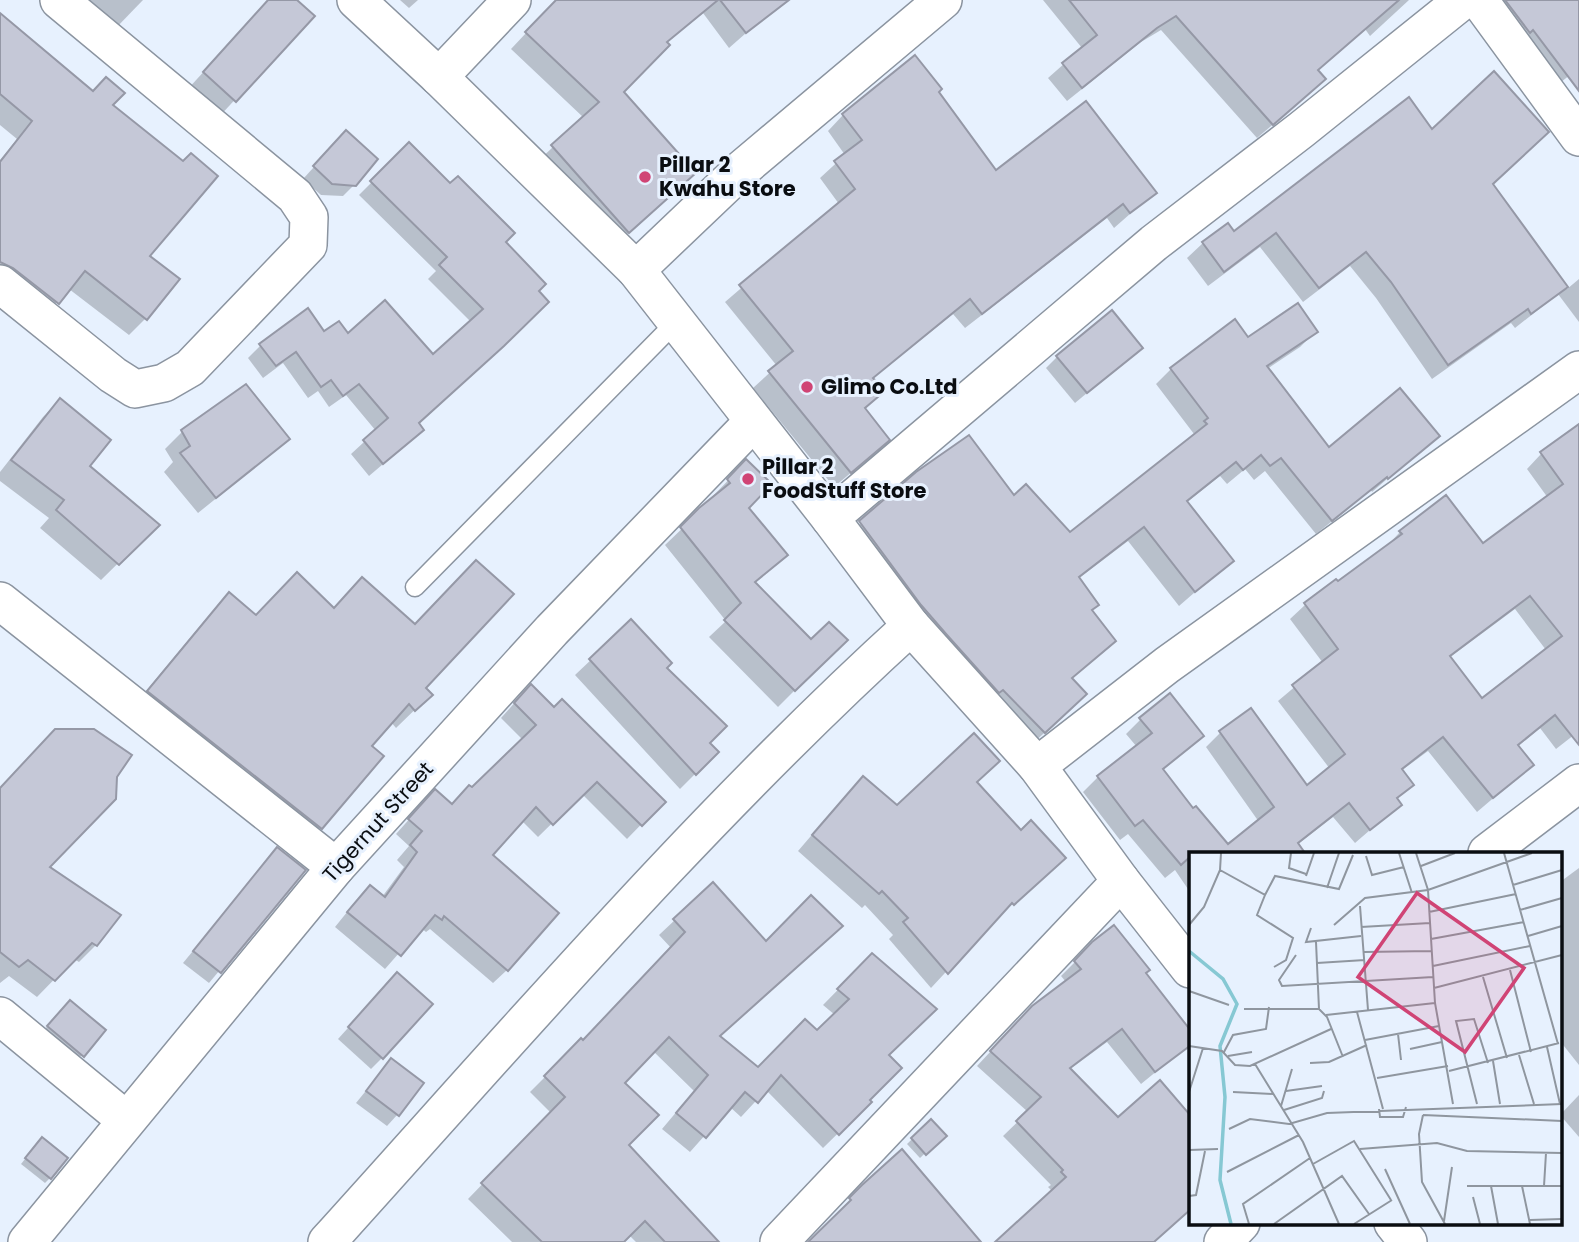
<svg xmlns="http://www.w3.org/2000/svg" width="1579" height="1242" viewBox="0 0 1579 1242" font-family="Poppins,sans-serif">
  <rect width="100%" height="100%" fill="#e7f1fe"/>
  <g fill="#0003" fill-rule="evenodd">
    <polygon points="81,0 143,0 114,30"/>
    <polygon points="269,0 295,0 312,16 218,118 187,90"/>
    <polygon points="400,0 418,0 409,8"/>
    <polygon points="557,0 761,0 770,12 729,48 703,13 666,43 622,92 694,173 612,248 537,162 584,118 511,49"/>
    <polygon points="1043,0 1409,0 1370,36 1365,29 1317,71 1310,93 1257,138 1161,30 1141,42 1067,101 1048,78 1082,48"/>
    <polygon points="1490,0 1579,0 1579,68 1552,89"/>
    <polygon points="0,31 111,106 148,256 146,318 129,335 69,289 40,320 0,288 0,160 17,139 0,125"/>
    <polygon points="937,92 995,172 1155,192 1114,228 1107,218 965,328 953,314 872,379 864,409 872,455 834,487 753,388 777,366 725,302 839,204 820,178 845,155 828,131 843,115"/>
    <polygon points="1432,132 1491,185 1567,289 1579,279 1579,322 1558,294 1515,328 1511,323 1432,379 1376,298 1350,266 1303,302 1260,247 1208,286 1187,258 1203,243 1227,225 1233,234"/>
    <polygon points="335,144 354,185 343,196 321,195 303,179"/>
    <polygon points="409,145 504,242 537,291 417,423 409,442 369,476 351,454 376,431 346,395 329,407 318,391 308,398 283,363 263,378 248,358 261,345 324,334 348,336 433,356 471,322 428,279 436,271 359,195"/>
    <polygon points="1315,332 1300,347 1267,369 1329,450 1438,435 1372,492 1371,490 1316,534 1265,471 1254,480 1245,469 1227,484 1220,476 1186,503 1232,560 1179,606 1128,541 1078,579 1090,611 1113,641 1071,679 1070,709 1029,747 845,538 917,474 1014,498 1070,534 1194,434 1156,384 1171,369 1247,339"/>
    <polygon points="1141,348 1075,403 1046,368 1057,357"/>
    <polygon points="60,400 88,466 157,525 101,580 40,528 49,518 0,481 0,472 43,417"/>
    <path d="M1579 427V731L1556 749 1540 728 1517 747 1532 765 1477 812 1428 751 1401 771 1412 785 1396 800 1399 805 1355 843 1333 817 1297 845 1303 853H1190V892L1175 870 1165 878 1128 834 1120 840 1083 792 1098 777 1137 747 1126 734 1141 719 1202 736 1162 771 1193 811 1226 844 1233 839 1234 841 1259 822 1206 747 1221 732 1306 788 1330 769 1278 701 1323 663 1290 619 1305 605 1338 584 1386 547 1400 532 1483 546 1548 498 1527 469 1541 454ZM1515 609 1546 650 1482 700 1449 658Z"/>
    <polygon points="182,432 287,438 270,455 198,513 164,472 173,462 165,449"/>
    <polygon points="746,462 746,508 785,555 754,584 811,642 845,640 778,707 709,637 726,621 665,545 714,498 712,497"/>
    <polygon points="229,595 256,617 333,609 415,626 424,688 430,695 396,728 391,722 369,746 320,828 302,846 130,710 211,613"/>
    <polygon points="631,622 665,668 707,743 717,752 680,789 575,675"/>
    <polygon points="517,700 554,710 663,802 627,839 582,794 538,837 522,821 491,855 507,970 493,983 430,929 426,932 421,928 385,969 335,927 356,901 382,897 404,867 397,860 409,846 396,834 422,805 451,806 472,790 523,740 501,718"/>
    <polygon points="975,783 1047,874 996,918 931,988 889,939 893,935 865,905 862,908 798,851 847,794 897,808"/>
    <polygon points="277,849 304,870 209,983 183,963"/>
    <polygon points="1579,868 1579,1065 1560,1041 1560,882"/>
    <polygon points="712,885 719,1037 758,1069 817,1033 835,1015 823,1005 872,955 887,1055 867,1100 870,1102 823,1148 766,1090 741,1117 730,1107 690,1152 662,1129 694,1091 653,1051 623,1083 627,1145 716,1242 636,1242 629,1235 621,1242 512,1242 468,1199 551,1113 530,1092 581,1041 582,1042 672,949 659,935"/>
    <polygon points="36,888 96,945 79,962 74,959 37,997 9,976 0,983 0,935"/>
    <polygon points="1093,944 1144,973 1190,1044 1141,1084 1107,1042 1069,1070 1153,1242 997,1242 1052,1191 1048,1187 1051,1185 1003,1136 1028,1112 977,1066 1018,1022 1066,982 1061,976"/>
    <polygon points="386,986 382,1058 371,1069 338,1039"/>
    <polygon points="59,1013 104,1030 71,1067 37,1038"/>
    <polygon points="391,1060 398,1114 387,1126 356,1103"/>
    <polygon points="1579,1095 1579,1137 1560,1115"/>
    <polygon points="931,1121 944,1135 920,1158 907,1144"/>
    <polygon points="37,1144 50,1178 45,1183 21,1164"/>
  </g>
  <g fill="#c5c8d7" stroke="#9598a6" stroke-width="2" fill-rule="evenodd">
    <polygon points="268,0 297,0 315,16 236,102 203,72"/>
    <polygon points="556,0 718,0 667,42 670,45 624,92 696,173 629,233 551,145 599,102 525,32"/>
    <polygon points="720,0 789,0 746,33"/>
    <polygon points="1069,0 1399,0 1318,70 1326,79 1273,125 1176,16 1157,28 1082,88 1062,63 1097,35"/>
    <polygon points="1505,0 1579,0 1579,91 1533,30 1530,33"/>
    <polygon points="0,13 93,91 106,77 125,93 113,105 183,161 191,153 218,176 150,256 180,279 147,320 85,271 59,304 13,268 0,262 0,162 32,121 0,94"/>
    <polygon points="915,55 942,89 939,92 996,170 1086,101 1157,193 1130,213 1123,204 982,314 970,299 873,378 885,391 865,408 890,440 851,473 768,371 793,351 739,285 855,189 834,161 862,140 842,114"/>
    <polygon points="1494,71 1549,132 1493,184 1568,287 1531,314 1528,309 1448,365 1391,282 1366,252 1319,288 1276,233 1224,272 1202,242 1228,223 1234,231 1409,97 1432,129"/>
    <polygon points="346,130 378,159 356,186 332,184 313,166"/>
    <polygon points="409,142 450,183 458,176 515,233 506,242 546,284 539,291 549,302 504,346 419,423 424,430 383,464 363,440 388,418 359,384 343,396 331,380 321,387 296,352 276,366 259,344 308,308 324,331 339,321 348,333 385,300 433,354 483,309 439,265 447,257 370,181"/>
    <polygon points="1298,303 1318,332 1267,366 1329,447 1400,388 1440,436 1388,479 1387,477 1332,521 1281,458 1270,466 1261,455 1243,470 1236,462 1187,501 1234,561 1195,592 1144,527 1079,577 1099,605 1092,610 1116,641 1072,678 1087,694 1045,733 1003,690 999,693 947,635 921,605 859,521 916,472 969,435 1014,495 1026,484 1070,532 1207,424 1204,421 1208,418 1170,368 1235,319 1248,337"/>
    <polygon points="1112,310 1143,348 1087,393 1056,356"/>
    <polygon points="246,384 290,439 216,498 180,453 190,446 181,430"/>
    <polygon points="60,398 111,440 90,466 160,525 119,565 56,510 64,500 11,460"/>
    <path d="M1579 424V745L1555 715 1518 745 1534 765 1493 798 1443 737 1402 769 1414 785 1397 798 1402 805 1370 830 1349 803 1298 843 1305 853H1191V856L1181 865 1143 820 1135 826 1097 776 1152 733 1139 718 1170 693 1204 736 1163 769 1193 808 1196 806 1228 844 1274 807 1219 731 1251 708 1307 785 1345 754 1292 685 1338 649 1304 603 1336 579 1338 581 1402 534 1399 531 1446 495 1483 543 1563 484 1540 452ZM1530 596 1562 636 1482 698 1450 656Z"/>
    <polygon points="746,459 772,484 749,508 788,555 755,582 811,639 829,622 848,640 795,691 724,620 741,603 680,527 699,508 730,483 727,479"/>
    <polygon points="476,560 514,594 426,688 433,695 415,711 409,704 372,746 384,756 322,829 147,691 229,592 256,615 297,572 334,608 362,577 415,624"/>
    <polygon points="631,619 672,663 667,668 727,726 710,743 719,752 696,775 589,659"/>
    <polygon points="531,684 554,707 562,699 666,802 642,826 597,782 553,825 536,807 493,855 559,913 508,971 444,916 442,920 435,915 401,956 347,912 370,885 385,897 417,852 410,845 422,831 408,819 435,789 452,804 469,785 472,787 536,725 514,703"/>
    <polygon points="55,729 94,729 132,755 117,777 116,799 50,867 121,915 97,946 92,943 55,981 28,960 19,967 0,952 0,788"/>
    <polygon points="974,733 1000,761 977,782 1021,830 1031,820 1066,858 1014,905 1012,903 948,974 903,922 908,918 882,891 879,894 812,835 863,776 897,805"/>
    <polygon points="277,847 306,870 221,973 193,951"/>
    <polygon points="713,882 766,941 811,895 843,926 720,1036 758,1067 805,1019 817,1030 849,999 837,989 872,953 937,1009 889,1055 902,1068 870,1100 872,1102 839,1135 781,1075 758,1103 745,1092 706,1138 676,1113 708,1075 669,1037 625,1083 659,1115 629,1145 719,1242 665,1242 645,1221 624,1242 542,1242 481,1183 565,1097 544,1076 581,1038 583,1040 685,932 673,919"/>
    <polygon points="1114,925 1150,970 1146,973 1191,1031 1191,1045 1155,1072 1122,1029 1070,1068 1118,1117 1160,1080 1191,1116 1191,1209 1154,1242 995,1242 1066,1177 1061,1172 1063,1170 1016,1121 1041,1097 990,1051 1032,1006 1081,969 1074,961 1092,942"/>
    <polygon points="397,972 433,1004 383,1059 348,1027"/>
    <polygon points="70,1000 106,1030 84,1057 47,1026"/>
    <polygon points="391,1058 424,1083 399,1116 366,1091"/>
    <polygon points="931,1119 947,1136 926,1155 911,1138"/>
    <polygon points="42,1137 68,1158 51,1179 25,1158"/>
    <polygon points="902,1149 981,1242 808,1242 851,1200 849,1198 862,1185"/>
  </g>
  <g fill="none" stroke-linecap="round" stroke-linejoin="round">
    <defs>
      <polyline id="lane" points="415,587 676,322"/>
      <g id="street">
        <polyline points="356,0 439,77 636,270 830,518 911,626 1037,766 1121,881 1190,969"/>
        <polyline points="1479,0 1579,137"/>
        <polyline points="439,77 512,0"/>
        <polyline points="636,270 742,169 943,0"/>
        <polyline points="0,284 113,375 135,389 164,383 190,368 308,245 309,217 295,196 59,0"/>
        <polyline points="830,518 1154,243 1301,130 1463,0"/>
        <polyline points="0,601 336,867"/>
        <polyline points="1037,766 1167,665 1579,370"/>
        <polyline points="1487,853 1579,783"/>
        <polyline points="0,1016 126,1120"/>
        <polyline points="1393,1223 1408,1242"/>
        <polyline points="27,1242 336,867 552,630 753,422"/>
        <path d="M327 1242C517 1032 702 816 911 626"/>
        <polyline points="779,1242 1121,881"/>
        <polyline points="1223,1242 1241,1223"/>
      </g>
    </defs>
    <use href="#lane" stroke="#8b94a0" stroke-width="21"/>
    <use href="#street" stroke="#8b94a0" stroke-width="40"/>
    <use href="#lane" stroke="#fff" stroke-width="18"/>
    <use href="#street" stroke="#fff" stroke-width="37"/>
  </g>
  <g fill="#d04475" stroke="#e7f1fe" stroke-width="2.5">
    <circle cx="645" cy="177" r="7"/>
    <circle cx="807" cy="387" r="7"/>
    <circle cx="748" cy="479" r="7"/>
  </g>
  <g text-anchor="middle" stroke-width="6" stroke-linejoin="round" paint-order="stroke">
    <g font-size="21" font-weight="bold" fill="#0a0d11" stroke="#e7f1fe" text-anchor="start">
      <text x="659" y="172">Pillar 2<tspan x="659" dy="24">Kwahu Store</tspan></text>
      <text x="821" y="394">Glimo Co.Ltd</text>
      <text x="762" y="474">Pillar 2<tspan x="762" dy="24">FoodStuff Store</tspan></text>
    </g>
    <g font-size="21" fill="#0a0d11" stroke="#e7f1fe">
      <text transform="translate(378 822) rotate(-48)" y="7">Tigernut Street</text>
    </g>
  </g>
  <g transform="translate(1189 852)">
    <rect width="373" height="373" fill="#e7f1fe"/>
    <path fill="none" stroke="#86c8d3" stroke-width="3.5" d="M0 99 34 127 48 152 31 194 36 245 31 328 42 372"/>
    <path fill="none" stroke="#8f969f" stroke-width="2" d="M102 1 100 16 117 22M210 1 223 41M227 1 239 38 246 151 264 252M315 1 369 192M177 4 183 23 215 15M232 14 266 1M31 18 76 43 68 63 104 86 97 108 85 115M117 24 125 1M324 33 373 18M138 36 150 1M76 43 86 24 150 37 164 3M171 54 179 158M331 58 373 46M240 60 327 42M0 73 15 55 31 18 32 1M145 73 176 46 239 38 343 1M172 75 241 71M122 76 117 90 172 84M339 84 373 74M242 87 335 70M127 90 130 157M175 100 242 99M107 103 90 128 93 134 244 125M128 111 176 108M244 114 341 94M321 118 342 200M294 125 318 206M245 136 373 103M0 139 40 153M55 157H130L138 165 154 205M168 160 194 257M137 163 246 151M209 182 212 208M176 188 250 174M0 194 33 199 46 213 61 214 142 177M358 195 371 252M221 197 253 190M35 200 44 183 77 177 80 155M330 203 345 252M39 204 63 200M304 209 311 252M121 211 140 210 178 193M66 212 114 290 150 372M260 219 370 191M188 226 259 214M97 239 133 234M0 240 14 196M44 240 84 242M288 252 267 169 285 167 299 211M92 254 103 217M190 257 191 265H214L217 255M95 258 133 246 135 239M234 263 373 269M234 263 230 282 233 330 256 372M40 277 61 267 100 272 138 261 373 252M171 297 248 291 278 299 373 301M0 298 29 297M124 312 165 289 202 348M196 317 221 372M38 320 110 283M278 334H373M302 334 309 372M333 334 341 372M355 334 357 301M0 344 7 343 16 299M284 345 291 372M341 368 373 367M255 369 263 315M60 372 54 352 121 306M85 372 153 324 180 362M165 372 203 348"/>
    <path fill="#d04475" fill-opacity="0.15" stroke="#d04475" stroke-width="3.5" d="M228 41 335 116 276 200 169 125Z"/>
    <rect width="373" height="373" fill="none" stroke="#0a0d11" stroke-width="3.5"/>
  </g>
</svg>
